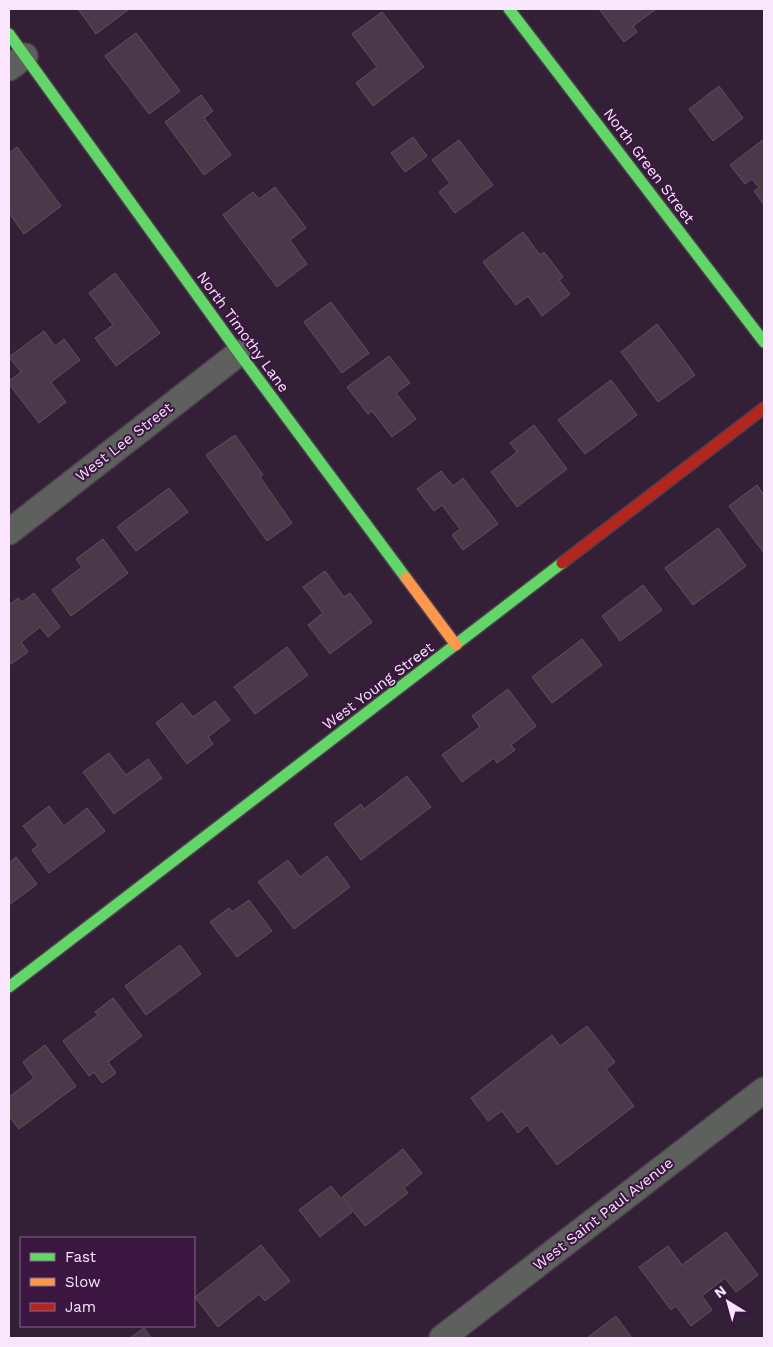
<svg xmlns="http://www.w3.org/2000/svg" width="773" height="1347" viewBox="0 0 773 1347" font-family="'Work Sans',sans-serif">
  <rect width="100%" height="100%" fill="#332036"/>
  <g fill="#4b3949" stroke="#624f5f">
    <polygon points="78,9 129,9 96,34"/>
    <polygon points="599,9 656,9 633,26 637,32 624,42"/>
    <polygon points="382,12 424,67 373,106 356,83 377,67 352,34"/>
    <polygon points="136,33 180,91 149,114 105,56"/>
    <polygon points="719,86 743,118 713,141 689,109"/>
    <polygon points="201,95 213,111 204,118 231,155 204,175 165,122"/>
    <polygon points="413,137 427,156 405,172 391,153"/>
    <polygon points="764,139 764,205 754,191 759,188 752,179 745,184 730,165"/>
    <polygon points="459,140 493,185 455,213 439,192 450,183 432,160"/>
    <polygon points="17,147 61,206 24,234 9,213 9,153"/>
    <polygon points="275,187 306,228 290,240 307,264 277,287 223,215 253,192 259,199"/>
    <polygon points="523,232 540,255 544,252 563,277 559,280 570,294 542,316 528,296 516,305 483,262"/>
    <polygon points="115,273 160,333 116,366 95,338 113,325 89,293"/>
    <polygon points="331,302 369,353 342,373 304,322"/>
    <polygon points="657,324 695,375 658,402 621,352"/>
    <polygon points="44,331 55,346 64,339 80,360 51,382 66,402 39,423 9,384 9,381 21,372 9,357"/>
    <polygon points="389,356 410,383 396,393 416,419 392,437 372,411 368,414 347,387"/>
    <polygon points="611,380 637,415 585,454 558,420"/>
    <polygon points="534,425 567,469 517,507 491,472 517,452 510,443"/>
    <polygon points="235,435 263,475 260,477 292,523 267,541 206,455"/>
    <polygon points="441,471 453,486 463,478 498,524 463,550 452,535 460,529 442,505 434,511 417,489"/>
    <polygon points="757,485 764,495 764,553 729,506"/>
    <polygon points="169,488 188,512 136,551 117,527"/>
    <polygon points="718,528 746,566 693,605 665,568"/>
    <polygon points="103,539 128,573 71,616 52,590 82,567 76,559"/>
    <polygon points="325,571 344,597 350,593 372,622 330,654 308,625 323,613 303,587"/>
    <polygon points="643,585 662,610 620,641 602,616"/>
    <polygon points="34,593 60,627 48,637 40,627 21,642 28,652 11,664 9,662 9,605 18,598 22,602"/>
    <polygon points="582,639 602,665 552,703 532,677"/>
    <polygon points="287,647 308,675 255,714 234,687"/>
    <polygon points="508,689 536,726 511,745 515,750 497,763 494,758 462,782 442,755 480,727 472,716"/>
    <polygon points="215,701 230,720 208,737 213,744 187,764 156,723 182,703 193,717"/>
    <polygon points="109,753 126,775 148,759 162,778 114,814 83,772"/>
    <polygon points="407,776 431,807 361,860 334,824 361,804 364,809"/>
    <polygon points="49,806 64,826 87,808 105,831 49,873 32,850 38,845 23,826"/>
    <polygon points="327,856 350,887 294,929 258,882 288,860 300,877"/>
    <polygon points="16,857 37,884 9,905 9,863"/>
    <polygon points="249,900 272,931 237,957 210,922 229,908 232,912"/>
    <polygon points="180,945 201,974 146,1015 125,986"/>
    <polygon points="113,998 142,1036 108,1062 116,1073 102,1083 94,1072 89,1076 63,1041 98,1015 95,1012"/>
    <polygon points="587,1026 615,1062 606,1069 634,1106 557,1165 527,1125 518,1133 502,1111 488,1121 471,1098 552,1035 560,1046"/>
    <polygon points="45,1045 76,1086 19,1129 9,1116 9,1097 34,1078 23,1062"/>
    <polygon points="403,1149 422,1173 404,1188 408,1193 365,1226 342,1197"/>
    <polygon points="331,1186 352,1212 320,1237 299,1210"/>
    <polygon points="726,1232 758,1275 736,1292 725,1278 702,1296 712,1310 691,1326 676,1306 671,1310 639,1267 668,1246 682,1265"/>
    <polygon points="261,1245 290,1281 265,1301 259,1294 218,1327 195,1297"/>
    <polygon points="616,1316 632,1338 587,1338"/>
    <polygon points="144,1328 151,1338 130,1338"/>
  </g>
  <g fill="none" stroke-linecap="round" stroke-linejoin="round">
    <defs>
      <g id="street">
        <polyline points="9,68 25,56"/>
        <polyline points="9,532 239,353"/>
        <polyline points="442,1338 764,1090"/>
      </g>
      <g id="fast">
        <polyline points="509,9 764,342"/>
        <polyline points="9,34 239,353 406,578"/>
        <polyline points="9,987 562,563"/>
      </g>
      <polyline id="slow" points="406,578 456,645"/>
      <polyline id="jam" points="562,563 764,408"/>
    </defs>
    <use href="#street" stroke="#4d3d50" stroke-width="28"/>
    <use href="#fast" stroke="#4d3d50" stroke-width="14"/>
    <use href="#slow" stroke="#4d3d50" stroke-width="14"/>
    <use href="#jam" stroke="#4d3d50" stroke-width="14"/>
    <use href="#street" stroke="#5e605d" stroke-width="25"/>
    <use href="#fast" stroke="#63d668" stroke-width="11"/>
    <use href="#slow" stroke="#ff974d" stroke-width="11"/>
    <use href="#jam" stroke="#b3261e" stroke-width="11"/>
  </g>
  <g text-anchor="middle" stroke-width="4" stroke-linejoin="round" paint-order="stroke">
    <g font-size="15" fill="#f9e6fc" stroke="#3a1640">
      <text transform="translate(649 166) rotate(53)" y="5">North Green Street</text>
      <text transform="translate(243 332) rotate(54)" y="5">North Timothy Lane</text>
      <text transform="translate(124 442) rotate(-38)" y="5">West Lee Street</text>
      <text transform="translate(378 686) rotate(-37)" y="5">West Young Street</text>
      <text transform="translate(603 1214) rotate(-38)" y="5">West Saint Paul Avenue</text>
    </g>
  </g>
  <rect width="773" height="1347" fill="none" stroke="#f9e6fc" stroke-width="20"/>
  <rect x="20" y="1237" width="175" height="90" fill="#3a1640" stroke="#86698b"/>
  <rect x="30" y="1253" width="25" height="8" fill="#63d668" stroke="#86698b"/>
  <text x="65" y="1262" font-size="15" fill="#f9e6fc">Fast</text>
  <rect x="30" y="1278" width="25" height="8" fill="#ff974d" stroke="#86698b"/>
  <text x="65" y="1287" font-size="15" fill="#f9e6fc">Slow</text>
  <rect x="30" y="1303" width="25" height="8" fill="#b3261e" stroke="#86698b"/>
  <text x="65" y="1312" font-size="15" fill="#f9e6fc">Jam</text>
  <g transform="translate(728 1302) rotate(323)" stroke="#3a1640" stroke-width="4" paint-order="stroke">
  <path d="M0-4L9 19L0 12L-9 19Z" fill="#f9e6fc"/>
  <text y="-8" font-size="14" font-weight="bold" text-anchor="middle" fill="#f9e6fc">N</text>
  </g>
</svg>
